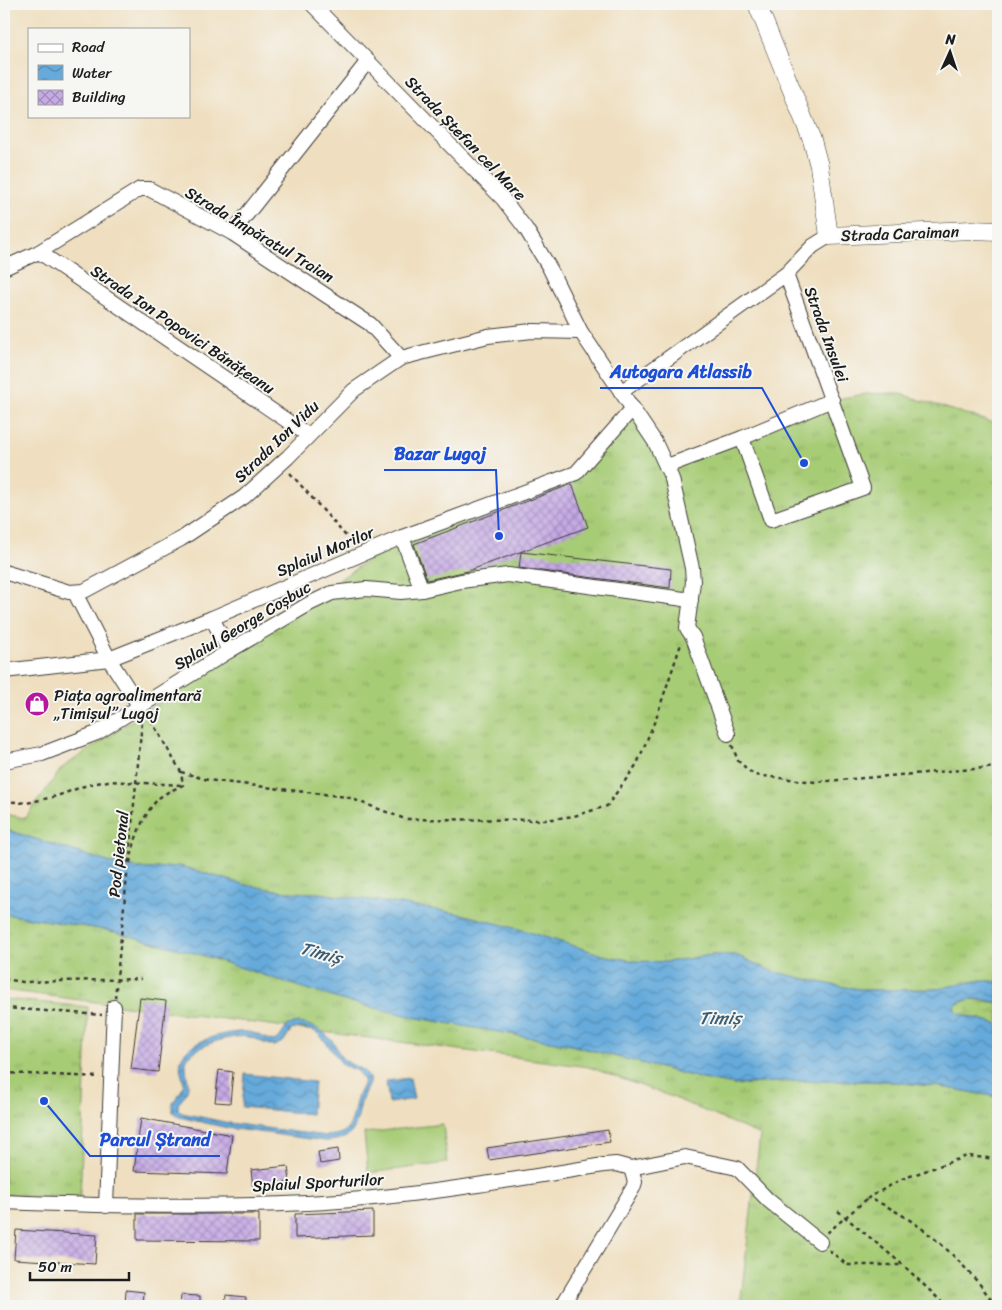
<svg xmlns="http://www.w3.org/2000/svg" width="1002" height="1310" viewBox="0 0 1002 1310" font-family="Sriracha,sans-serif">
  <defs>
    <pattern id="grass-tufts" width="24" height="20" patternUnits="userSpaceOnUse" patternTransform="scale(1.25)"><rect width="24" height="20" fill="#a7cc76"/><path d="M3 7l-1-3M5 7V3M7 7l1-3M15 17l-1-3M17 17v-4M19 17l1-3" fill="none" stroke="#8faf66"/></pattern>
    <pattern id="wetland-marsh" width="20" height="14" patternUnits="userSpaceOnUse" patternTransform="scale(1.25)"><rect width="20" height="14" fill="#a7cc76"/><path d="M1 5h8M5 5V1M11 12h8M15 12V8" fill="none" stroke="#8faf66"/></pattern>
    <pattern id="water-waves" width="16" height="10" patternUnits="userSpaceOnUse" patternTransform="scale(1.25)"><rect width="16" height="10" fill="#65aadb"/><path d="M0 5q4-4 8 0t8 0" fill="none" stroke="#528ab1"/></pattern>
    <pattern id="building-cross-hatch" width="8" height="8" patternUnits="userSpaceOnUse" patternTransform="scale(1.25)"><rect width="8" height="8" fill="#c6aae5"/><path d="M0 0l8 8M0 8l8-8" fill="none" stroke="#a08ab9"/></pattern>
  </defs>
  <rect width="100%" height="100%" fill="#f6f6f2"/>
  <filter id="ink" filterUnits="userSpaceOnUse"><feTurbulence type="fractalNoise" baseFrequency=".02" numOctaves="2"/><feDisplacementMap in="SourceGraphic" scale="10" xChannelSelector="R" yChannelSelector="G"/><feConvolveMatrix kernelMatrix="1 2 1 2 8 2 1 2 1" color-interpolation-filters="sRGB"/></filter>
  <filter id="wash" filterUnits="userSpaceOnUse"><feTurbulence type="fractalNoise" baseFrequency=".0096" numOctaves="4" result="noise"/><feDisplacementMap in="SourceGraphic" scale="20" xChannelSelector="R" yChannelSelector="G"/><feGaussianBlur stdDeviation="1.12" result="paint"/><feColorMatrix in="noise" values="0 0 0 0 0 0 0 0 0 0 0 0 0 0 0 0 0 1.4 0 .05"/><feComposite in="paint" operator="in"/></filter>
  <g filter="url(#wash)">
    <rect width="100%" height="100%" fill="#efdfc0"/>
    <g fill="url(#grass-tufts)" stroke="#627449">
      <polygon points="897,393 998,424 998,982 981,980 936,989 868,990 837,986 771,971 736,955 712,955 667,962 634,961 606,956 522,930 461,914 399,904 318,893 287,892 246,885 180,866 147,869 117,865 4,829 4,814 25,818 62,768 402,537 576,473 633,408 667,466 832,400 865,394"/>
      <polygon points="4,914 107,930 198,954 341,1000 418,1018 567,1044 707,1080 734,1085 791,1081 883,1081 942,1087 998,1097 998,1306 740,1306 760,1135 672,1097 589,1067 4,990"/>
      <polygon points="4,999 88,1007 80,1198 4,1195"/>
    </g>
    <polygon fill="url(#wetland-marsh)" stroke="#627449" points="970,999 998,1003 998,1024 955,1012 955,1005"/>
    <polygon fill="#a7cc76" stroke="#627449" points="443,1124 447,1163 368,1173 364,1133"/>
    <g fill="url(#water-waves)" stroke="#40637c" fill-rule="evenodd">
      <path d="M4 829 117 865 147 869 180 866 246 885 287 892 318 893 399 904 461 914 522 930 606 956 634 961 667 962 712 955H736L771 971 837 986 868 990 936 989 981 980 998 982V1003C983 999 968 996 955 1005L954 1009 959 1014 998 1024V1097L942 1087 883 1081H791L734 1085 707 1080 567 1044 418 1018 341 1000 198 954 107 930 4 914Z"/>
      <path d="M299 1023C315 1026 325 1031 335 1045 338 1051 340 1058 346 1061 357 1069 364 1067 370 1080 368 1087 364 1093 362 1099 355 1126 358 1140 325 1141L228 1128 179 1117 173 1112 172 1103C194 1078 177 1082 181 1060 184 1041 232 1030 248 1032 258 1033 265 1040 274 1041L280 1037 288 1025ZM300 1028 315 1031 324 1040 343 1065 357 1071 364 1080C363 1086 360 1090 358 1095 350 1119 357 1135 325 1136L229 1123 182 1113 178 1109V1104C195 1085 185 1082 186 1061 193 1045 233 1034 249 1037 258 1039 265 1045 275 1046L284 1041 291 1030Z"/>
      <polygon points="245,1074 314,1082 311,1114 242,1107"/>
      <polygon points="410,1078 414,1099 389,1103 386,1081"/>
    </g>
    <g id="blocks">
      <g fill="url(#building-cross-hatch)">
        <polygon points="572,484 588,527 468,571 427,580 414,544"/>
        <polygon points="521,552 671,569 670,588 519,568"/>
        <polygon points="140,998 166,1001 158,1072 131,1069"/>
        <polygon points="219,1070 233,1072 230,1103 215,1102"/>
        <polygon points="141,1118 232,1135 227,1174 134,1171"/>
        <polygon points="608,1130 610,1142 489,1160 487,1148"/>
        <polygon points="338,1149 339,1161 320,1164 318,1152"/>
        <polygon points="288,1166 290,1182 253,1186 251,1170"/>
        <polygon points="373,1211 373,1235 295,1238 295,1214"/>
        <polygon points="137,1214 259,1214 259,1241 137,1240"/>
        <polygon points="16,1230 97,1235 95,1264 14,1259"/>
        <polygon points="126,1290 144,1292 143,1306 125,1306"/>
        <polygon points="181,1295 200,1296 200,1306 180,1306"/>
        <polygon points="226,1295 246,1297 245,1306 225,1306"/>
      </g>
    </g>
  </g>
  <g filter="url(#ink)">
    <use href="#blocks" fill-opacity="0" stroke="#3c3935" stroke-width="1"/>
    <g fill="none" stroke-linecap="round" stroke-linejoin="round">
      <defs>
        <g id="minor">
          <polyline points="312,4 503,199 526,229 549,267 581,332 655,442 672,479 692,568 693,582 687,628 693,637 728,734"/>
          <polyline points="232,233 368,61"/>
          <polyline points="39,252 308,435"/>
          <polyline points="4,268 39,252 140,189 149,189 232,233 327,296 370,324 401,358"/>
          <polyline points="621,392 786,274 813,246 829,236"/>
          <polyline points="742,438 771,520 863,488 786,274"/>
          <polyline points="667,466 742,438 832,400"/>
          <polyline points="402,537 422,590"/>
          <polyline points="4,572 69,592 84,591 181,539 244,497 288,457 354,390 401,358 488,336 532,331 581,332"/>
          <polyline points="75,593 109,659 140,707"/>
          <polyline points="212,618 229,651"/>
          <polyline points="4,671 109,659 212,618 402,537 576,473 633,408"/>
          <polyline points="4,761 42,754 97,733 229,651 309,604 332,593 366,589 401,592 422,590 461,581 508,575 691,600"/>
          <polyline points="631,1168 685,1157 737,1168 768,1200 820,1242"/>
          <path d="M4 1202C104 1206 206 1208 307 1203 406 1198 506 1181 604 1165L616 1164 631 1168"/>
          <polyline points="106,1206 114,1007"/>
          <polyline points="562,1306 633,1188 635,1182 631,1168"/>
        </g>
        <polyline id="major" points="757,4 812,140 819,166 829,236 972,230 998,231"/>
      </defs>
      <use href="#minor" stroke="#3c3935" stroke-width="16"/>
      <use href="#major" stroke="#3c3935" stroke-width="19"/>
      <g stroke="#3c3935" stroke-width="2.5" stroke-dasharray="4 4" stroke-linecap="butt">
        <polyline points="290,473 353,544"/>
        <polyline points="732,745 738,761 754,775 815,782 998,767"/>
        <polyline points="181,772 208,780 347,797 405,819 545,820 574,816 607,806 637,764 656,718 681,644"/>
        <polyline points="4,801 27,803 57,796 87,785 108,781 181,785"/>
        <path d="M130 863C134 840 142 816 158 799 164 793 175 789 183 785L181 772 148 715"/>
        <polyline points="4,979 23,982 141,979"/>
        <polyline points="4,1008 102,1015"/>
        <polyline points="4,1073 100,1077"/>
        <polyline points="838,1211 903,1265 946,1306"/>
        <polyline points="827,1233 868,1198"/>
        <polyline points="829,1250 847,1265 903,1265"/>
        <path d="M996 1306C989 1298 983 1287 975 1279 946 1245 909 1214 868 1198L902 1179 967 1156 998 1159"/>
      </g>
      <use href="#minor" stroke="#fff" stroke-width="14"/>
      <use href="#major" stroke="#fff" stroke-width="18"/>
      <polyline stroke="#3c3935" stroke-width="2.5" stroke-dasharray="4 4" stroke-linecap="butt" points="115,998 143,712"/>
    </g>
  </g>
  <defs>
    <symbol id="shop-disc" viewBox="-11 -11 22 22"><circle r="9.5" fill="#b5179e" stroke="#f6f6f2"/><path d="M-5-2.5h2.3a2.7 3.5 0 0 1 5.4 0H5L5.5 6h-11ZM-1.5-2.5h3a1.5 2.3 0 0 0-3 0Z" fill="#fff"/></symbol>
  </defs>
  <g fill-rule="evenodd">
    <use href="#shop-disc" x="23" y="690" width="28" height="28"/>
  </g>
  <g text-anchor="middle" stroke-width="4" stroke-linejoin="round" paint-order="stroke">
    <g font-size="16" fill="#1c1c1c" stroke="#f6f6f2">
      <text transform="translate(466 138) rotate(46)" y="6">Strada Ștefan cel Mare</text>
      <text transform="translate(900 233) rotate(-2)" y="6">Strada Caraiman</text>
      <text transform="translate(260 234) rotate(31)" y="6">Strada Împăratul Traian</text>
      <text transform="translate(183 329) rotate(34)" y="6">Strada Ion Popovici Bănățeanu</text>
      <text transform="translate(827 334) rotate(70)" y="6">Strada Insulei</text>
      <text transform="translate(276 441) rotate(-44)" y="6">Strada Ion Vidu</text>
      <text transform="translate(325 551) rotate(-23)" y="6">Splaiul Morilor</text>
      <text transform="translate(242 625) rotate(-31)" y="6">Splaiul George Coșbuc</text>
      <text transform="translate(118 854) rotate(-84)" y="6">Pod pietonal</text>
      <text transform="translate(318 1182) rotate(-3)" y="6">Splaiul Sporturilor</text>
    </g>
    <g font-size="16" fill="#1c1c1c" stroke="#f6f6f2" text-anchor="start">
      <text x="54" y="701">Piața agroalimentară<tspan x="54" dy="18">„Timișul” Lugoj</tspan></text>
    </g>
    <g font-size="18" font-style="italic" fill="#3d5c72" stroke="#f6f6f2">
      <text transform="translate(321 953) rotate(15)" y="6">Timiș</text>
      <text x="720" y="1024">Timiș</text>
    </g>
  </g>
  <path fill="none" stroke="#1d4ed8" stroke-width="2" d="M804 463L762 388H600M499 536L496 470H384M44 1101L90 1156H220"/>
  <g fill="#1d4ed8" stroke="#f6f6f2" stroke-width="2">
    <circle cx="804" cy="463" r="5"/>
    <circle cx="499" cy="536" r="5"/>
    <circle cx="44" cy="1101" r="5"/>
  </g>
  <g font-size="18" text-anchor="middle" font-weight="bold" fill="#1d4ed8" stroke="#f6f6f2" stroke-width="4" stroke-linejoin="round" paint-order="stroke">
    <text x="681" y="378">Autogara Atlassib</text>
    <text x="440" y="460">Bazar Lugoj</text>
    <text x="155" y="1146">Parcul Ștrand</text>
  </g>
  <rect width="1002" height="1310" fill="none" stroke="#f6f6f2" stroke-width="20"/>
  <rect x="28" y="28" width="162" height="90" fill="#f6f6f2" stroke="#9f9f9c"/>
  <rect x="38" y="44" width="25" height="8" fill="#ffffff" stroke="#9f9f9c"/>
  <text x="72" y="52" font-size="15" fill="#1c1c1c">Road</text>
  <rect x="38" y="65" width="25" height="15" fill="url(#water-waves)" stroke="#9f9f9c"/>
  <text x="72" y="78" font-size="15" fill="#1c1c1c">Water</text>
  <rect x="38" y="90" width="25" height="15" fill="url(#building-cross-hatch)" stroke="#9f9f9c"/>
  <text x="72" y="102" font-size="15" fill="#1c1c1c">Building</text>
  <g transform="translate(950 52) rotate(3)" stroke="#f6f6f2" stroke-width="4" paint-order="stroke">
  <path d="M0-4L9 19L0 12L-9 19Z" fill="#1c1c1c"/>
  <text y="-8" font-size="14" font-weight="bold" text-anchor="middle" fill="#1c1c1c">N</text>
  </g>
  <path d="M30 1272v8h99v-8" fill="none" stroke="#1c1c1c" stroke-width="2.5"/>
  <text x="38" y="1272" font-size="15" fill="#1c1c1c" stroke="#f6f6f2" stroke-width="4" paint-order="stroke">50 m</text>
</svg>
